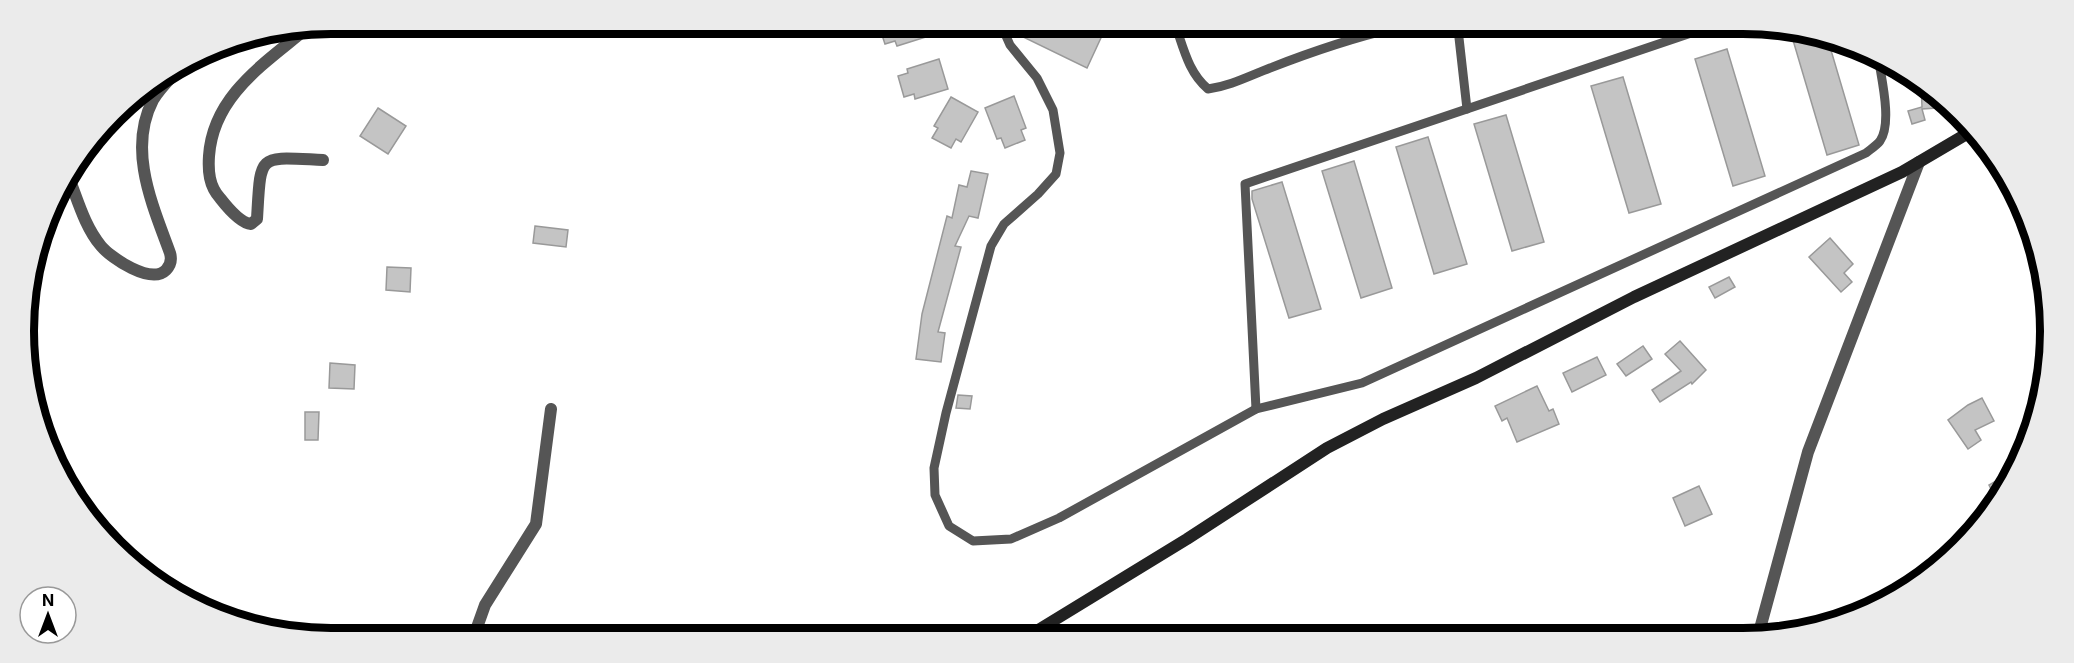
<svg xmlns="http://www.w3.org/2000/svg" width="2074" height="663" viewBox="0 0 2074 663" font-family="Inter,sans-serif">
  <rect width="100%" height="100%" fill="#fff"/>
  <g fill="#c4c4c4" stroke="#999" stroke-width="1.5">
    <polygon points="879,26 926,26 929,36 897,46 895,41 885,44"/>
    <polygon points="1024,27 1106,27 1087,68 1019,35"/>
    <polygon points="1790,30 1803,30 1828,40 1859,145 1827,155"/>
    <polygon points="1727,49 1765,176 1733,186 1695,59"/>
    <polygon points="939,59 948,89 915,99 914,94 904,97 898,76 908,73 907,69"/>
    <polygon points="1623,77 1661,204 1629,213 1591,86"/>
    <polygon points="1921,83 1936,99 1937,108 1922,109 1925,120 1912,124 1908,111 1922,107"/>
    <polygon points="1014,96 1026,128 1021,130 1025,140 1005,148 1001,138 997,139 985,108"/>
    <polygon points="951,97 978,112 961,142 956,139 951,148 932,138 938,128 934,126"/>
    <polygon points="378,108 406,126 388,154 360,136"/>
    <polygon points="1506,115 1544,242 1512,251 1474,124"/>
    <polygon points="1428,137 1467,264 1434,274 1396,147"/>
    <polygon points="1354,161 1392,288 1361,298 1322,171"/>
    <polygon points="971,171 988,174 978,218 969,216 955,246 961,247 938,332 945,333 941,362 916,359 922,314 947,216 952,218 959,185 967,187"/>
    <polygon points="1282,182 1321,309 1289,318 1252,199 1252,191"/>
    <polygon points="535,226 568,230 566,247 533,243"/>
    <polygon points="1830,238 1853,264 1844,273 1852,282 1841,292 1809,257"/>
    <polygon points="387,267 411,268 410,292 386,290"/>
    <polygon points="1729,277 1735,287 1715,298 1709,287"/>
    <polygon points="1680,341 1706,370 1692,384 1691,382 1660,402 1652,390 1681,371 1665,354"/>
    <polygon points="1643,346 1652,359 1626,376 1617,364"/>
    <polygon points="1597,357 1606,375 1572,392 1563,373"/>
    <polygon points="330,363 355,365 354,389 329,388"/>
    <polygon points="1537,386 1549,411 1553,409 1559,424 1517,442 1507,418 1502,421 1495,406"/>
    <polygon points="958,395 972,396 970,409 956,408"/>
    <polygon points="1982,398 1994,421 1975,430 1981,440 1968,449 1948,420 1968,405"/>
    <polygon points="305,412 319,412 318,440 305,440"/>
    <polygon points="2001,478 2006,489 1997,501 1989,485"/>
    <polygon points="1699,486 1712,514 1685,526 1673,498"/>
  </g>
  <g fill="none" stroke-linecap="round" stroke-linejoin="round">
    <g stroke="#555" stroke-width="9">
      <path d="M1002 27 1010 45 1037 78 1053 110 1060 153 1056 174 1038 194 1004 224 991 246 946 413 934 468 935 495 949 526 973 541 1011 539 1059 518 1256 409 1362 383 1866 153C1871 149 1877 145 1880 141 1892 124 1882 81 1879 62"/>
      <path d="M1176 27C1184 50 1189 73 1208 89 1230 86 1249 76 1270 68 1311 52 1352 38 1395 28"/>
      <polyline points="1458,29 1467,109"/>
      <polyline points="1256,409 1245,184 1700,30"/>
    </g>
    <g stroke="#555" stroke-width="12">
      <path d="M306 29C264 64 213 96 209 156 208 171 209 186 220 198 227 207 240 223 251 224L257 219C261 152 257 157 323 160"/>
      <path d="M69 178C78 201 85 227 101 246 111 258 151 285 166 270 171 265 172 260 170 253 153 206 127 150 153 100 160 88 171 78 180 68"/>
      <polyline points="475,633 485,605 536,524 551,409"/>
      <polyline points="1758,636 1808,452 1919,162"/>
    </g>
    <polyline stroke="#222" stroke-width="12" points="1030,635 1187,539 1327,448 1383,419 1476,378 1634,297 1902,172 1970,132"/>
  </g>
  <path d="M0 0H2074V663H0ZM331 34H1743A297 297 0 0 1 2040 331V331A297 297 0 0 1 1743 628H331A297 297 0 0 1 34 331V331A297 297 0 0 1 331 34Z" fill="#ebebeb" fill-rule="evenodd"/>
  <path fill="none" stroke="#000" stroke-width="8" d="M331 34H1743A297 297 0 0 1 2040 331V331A297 297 0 0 1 1743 628H331A297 297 0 0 1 34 331V331A297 297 0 0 1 331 34Z"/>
  <g transform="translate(48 615)"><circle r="28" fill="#ffffff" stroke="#999999" stroke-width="1.5"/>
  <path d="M0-4.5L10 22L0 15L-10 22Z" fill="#000000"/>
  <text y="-9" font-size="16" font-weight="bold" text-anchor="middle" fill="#000000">N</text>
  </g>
</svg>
